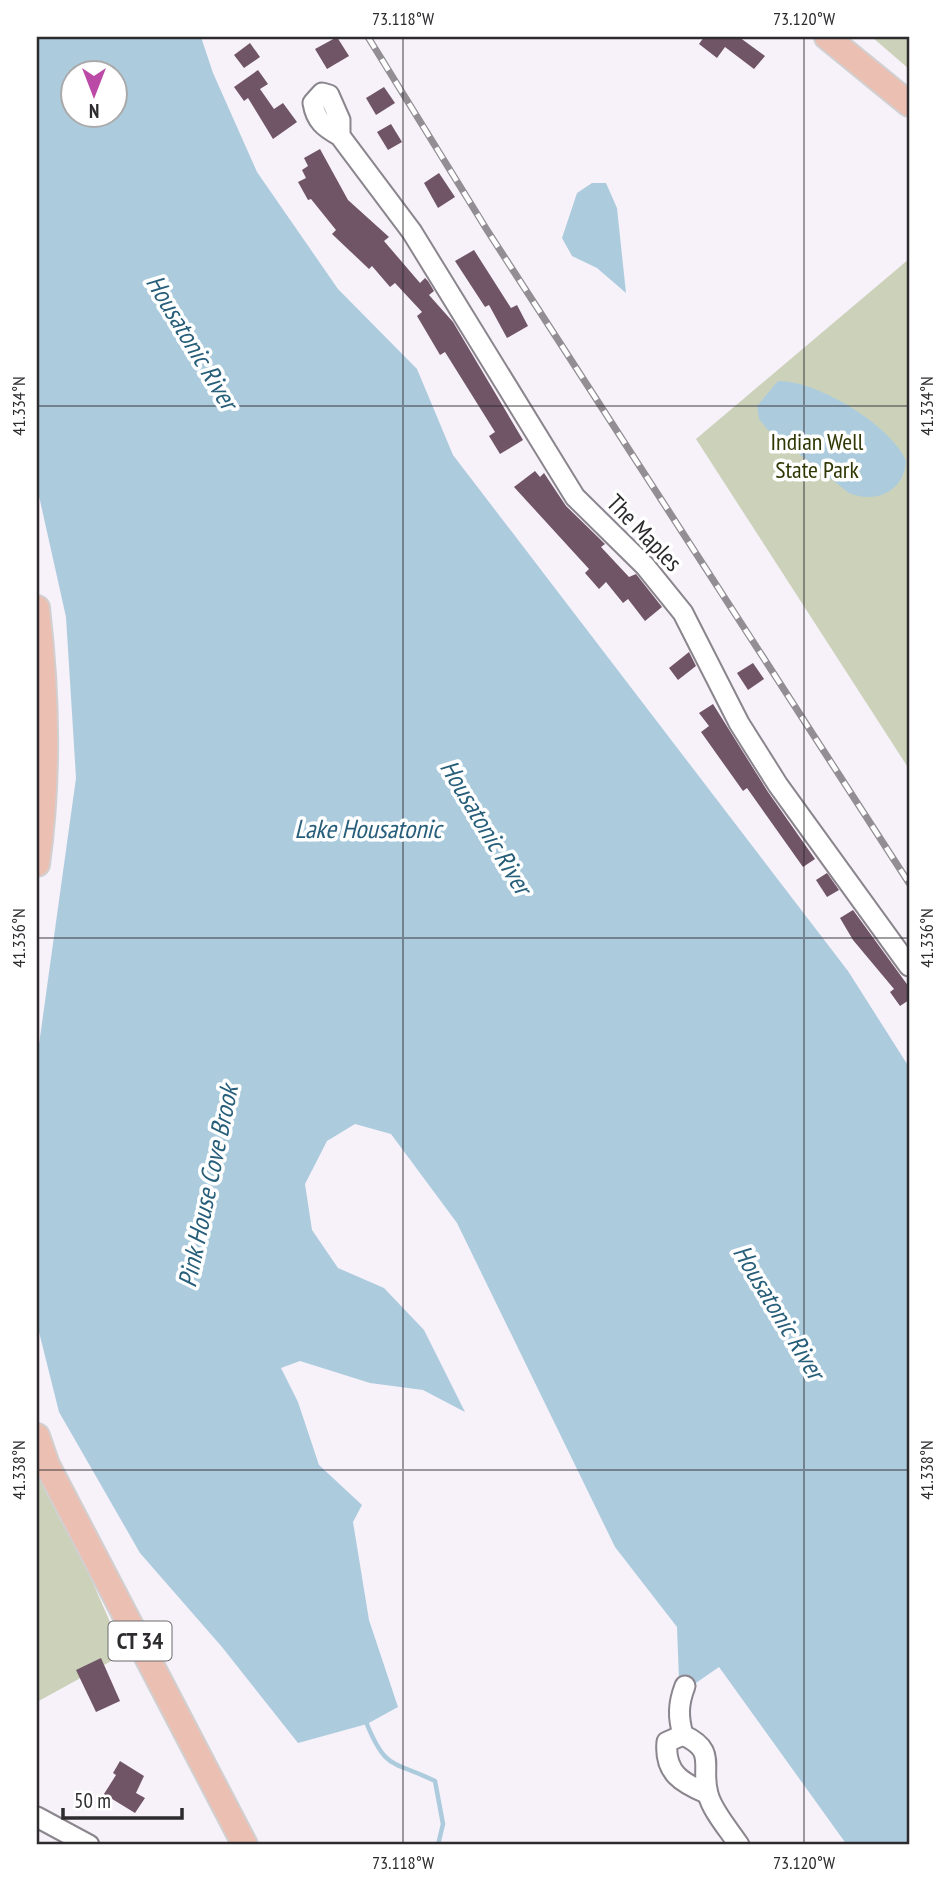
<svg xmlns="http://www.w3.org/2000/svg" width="946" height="1882" viewBox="0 0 946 1882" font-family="'PT Sans Narrow',sans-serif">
  <rect width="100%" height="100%" fill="#f7f1fa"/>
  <g fill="#ccd2ba">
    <polygon points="872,37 909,37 909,69"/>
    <polygon points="909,259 909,769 696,439"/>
    <polygon points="37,1455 124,1654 37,1702"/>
  </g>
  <g fill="#acccde" fill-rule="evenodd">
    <path d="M37 37H201L213 73 257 172 338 289 417 369 453 455 848 971 909 1067V1845H847L719 1667 693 1685 679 1680 677 1627 615 1547 457 1223 391 1134 355 1124 327 1141 305 1184 312 1230 338 1268 384 1288 424 1330 465 1412 423 1390 370 1383 300 1361 281 1368 298 1402 319 1465 362 1505 353 1522 369 1620 398 1707 367 1724 298 1743 222 1647 140 1553 59 1412 37 1324V1059L76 778 66 617 37 487ZM74 74H116V116H74Z"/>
    <polygon points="592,183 606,183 617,208 626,293 597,268 572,256 562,238 577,193"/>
    <path d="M778 381C816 380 891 425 906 461 904 492 875 504 849 493L767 429 759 419 757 406Z"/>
  </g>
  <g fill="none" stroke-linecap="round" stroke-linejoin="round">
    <path stroke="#acccde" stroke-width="4.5" d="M366 1722C386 1771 392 1760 435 1781L443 1824 438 1845"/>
  </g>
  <g fill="#705566">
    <polygon points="337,37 349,56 327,69 315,49"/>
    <polygon points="704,37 739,37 765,56 754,69 725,47 717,58 699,44"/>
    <polygon points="250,43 260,57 244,68 234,55"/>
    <polygon points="258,70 268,84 260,89 274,109 283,103 297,122 273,139 248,98 244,101 234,87"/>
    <polygon points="384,87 395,103 376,115 366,98"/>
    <polygon points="391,124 402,142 388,150 377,132"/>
    <polygon points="320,149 348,200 389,237 384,241 420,283 425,278 428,281 434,291 429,295 453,322 523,440 500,454 489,436 495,432 445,352 440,355 417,316 422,312 395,283 390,287 372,266 369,269 332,234 336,230 311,199 308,200 298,182 306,178 302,170 308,166 304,158"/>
    <polygon points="439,173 455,197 438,208 424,183"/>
    <polygon points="474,250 511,308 517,305 528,326 507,338 489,305 485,307 455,261"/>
    <polygon points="535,471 540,477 544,473 566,506 605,544 601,547 629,577 636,574 662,607 645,621 628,599 623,603 606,582 599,589 585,573 589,569 514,487"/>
    <polygon points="689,652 696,666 678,680 669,668"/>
    <polygon points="753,663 764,679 748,690 737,673"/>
    <polygon points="713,704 768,792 815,859 803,867 747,788 743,791 701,732 709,726 699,713"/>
    <polygon points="827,873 839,890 827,897 816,880"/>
    <polygon points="853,910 909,987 909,1000 900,1006 890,992 894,989 853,940 840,918"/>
    <polygon points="101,1658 120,1701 96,1712 76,1670"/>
    <polygon points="120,1761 144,1776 136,1793 145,1798 135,1813 104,1794 116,1775 113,1773"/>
  </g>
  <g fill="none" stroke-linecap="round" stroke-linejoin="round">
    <defs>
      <g id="minor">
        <path d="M340 136V120L329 95 322 93 313 103C316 121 324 127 340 136L412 232 575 497 645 566 683 613 739 723 778 785 909 966"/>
        <path d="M683 1735C678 1717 678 1704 685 1686"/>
        <path d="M708 1794C682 1783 664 1773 667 1742L683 1735C718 1751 700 1766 708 1794 712 1811 730 1831 739 1845"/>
        <polyline points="37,1817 89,1845"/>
      </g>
      <g id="major">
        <polyline points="827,37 909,104"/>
        <path d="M37 608C47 694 49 778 37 864"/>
        <polyline points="37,1436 47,1465 245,1845"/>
      </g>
    </defs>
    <use href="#minor" stroke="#8b858e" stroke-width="23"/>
    <use href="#major" stroke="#d1d0d1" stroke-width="28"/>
    <use href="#minor" stroke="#fff" stroke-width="19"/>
    <use href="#major" stroke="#ecbfb3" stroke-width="24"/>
    <defs>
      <polyline id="rail" points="368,37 487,230 909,883"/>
    </defs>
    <use href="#rail" stroke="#928e94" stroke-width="7"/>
    <use href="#rail" stroke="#fff" stroke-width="4.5" stroke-dasharray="13" stroke-linecap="butt"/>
  </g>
  <path fill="none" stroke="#2d2b2e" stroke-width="2" stroke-opacity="0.45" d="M403 37V1845M804 37V1845M37 406H909M37 938H909M37 1470H909"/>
  <g text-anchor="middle" stroke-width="7" stroke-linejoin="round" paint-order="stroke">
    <rect fill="#fff" stroke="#6c6b6d" stroke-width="2" x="108.5" y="1621.5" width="63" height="39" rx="5"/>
    <g font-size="23" font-weight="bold" fill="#2d2b2e">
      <text x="140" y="1649">CT 34</text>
    </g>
    <g font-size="24" fill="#2f3803" stroke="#fff">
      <text x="817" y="450">Indian Well<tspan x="817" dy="28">State Park</tspan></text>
    </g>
    <g font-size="24" fill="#2d2b2e" stroke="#fff">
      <text transform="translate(644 533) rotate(46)" y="8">The Maples</text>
    </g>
    <g font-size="26" font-style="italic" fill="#275e7a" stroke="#fff">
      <text transform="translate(192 342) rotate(59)" y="9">Housatonic River</text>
      <text transform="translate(486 827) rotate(59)" y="9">Housatonic River</text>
      <text x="368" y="838">Lake Housatonic</text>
      <text transform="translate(208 1186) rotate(-78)" y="9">Pink House Cove Brook</text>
      <text transform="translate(779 1312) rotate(59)" y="9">Housatonic River</text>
    </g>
  </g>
  <rect width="946" height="1882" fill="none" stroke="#ffffff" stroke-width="77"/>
  <g transform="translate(94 94) rotate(180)"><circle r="33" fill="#ffffff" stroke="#abaaab" stroke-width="2"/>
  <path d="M0-5L12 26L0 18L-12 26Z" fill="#bb4aa6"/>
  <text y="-10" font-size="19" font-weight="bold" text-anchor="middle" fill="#2d2b2e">N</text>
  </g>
  <path d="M63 1808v10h119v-10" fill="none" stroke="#2d2b2e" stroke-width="3.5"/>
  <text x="74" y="1808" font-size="21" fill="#2d2b2e" stroke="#ffffff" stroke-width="5" paint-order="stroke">50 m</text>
  <rect x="38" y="38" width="870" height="1805" fill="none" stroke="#2d2b2e" stroke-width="2.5"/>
  <g font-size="18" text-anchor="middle" fill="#2d2b2e">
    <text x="403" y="25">73.118°W</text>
    <text x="804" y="25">73.120°W</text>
    <text transform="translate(927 406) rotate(-90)" y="6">41.334°N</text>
    <text transform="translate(19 406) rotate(-90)" y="6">41.334°N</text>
    <text transform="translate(19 938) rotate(-90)" y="6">41.336°N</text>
    <text transform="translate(927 938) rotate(-90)" y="6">41.336°N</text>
    <text transform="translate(19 1470) rotate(-90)" y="6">41.338°N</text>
    <text transform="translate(927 1470) rotate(-90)" y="6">41.338°N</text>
    <text x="403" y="1869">73.118°W</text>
    <text x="804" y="1869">73.120°W</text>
  </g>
</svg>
